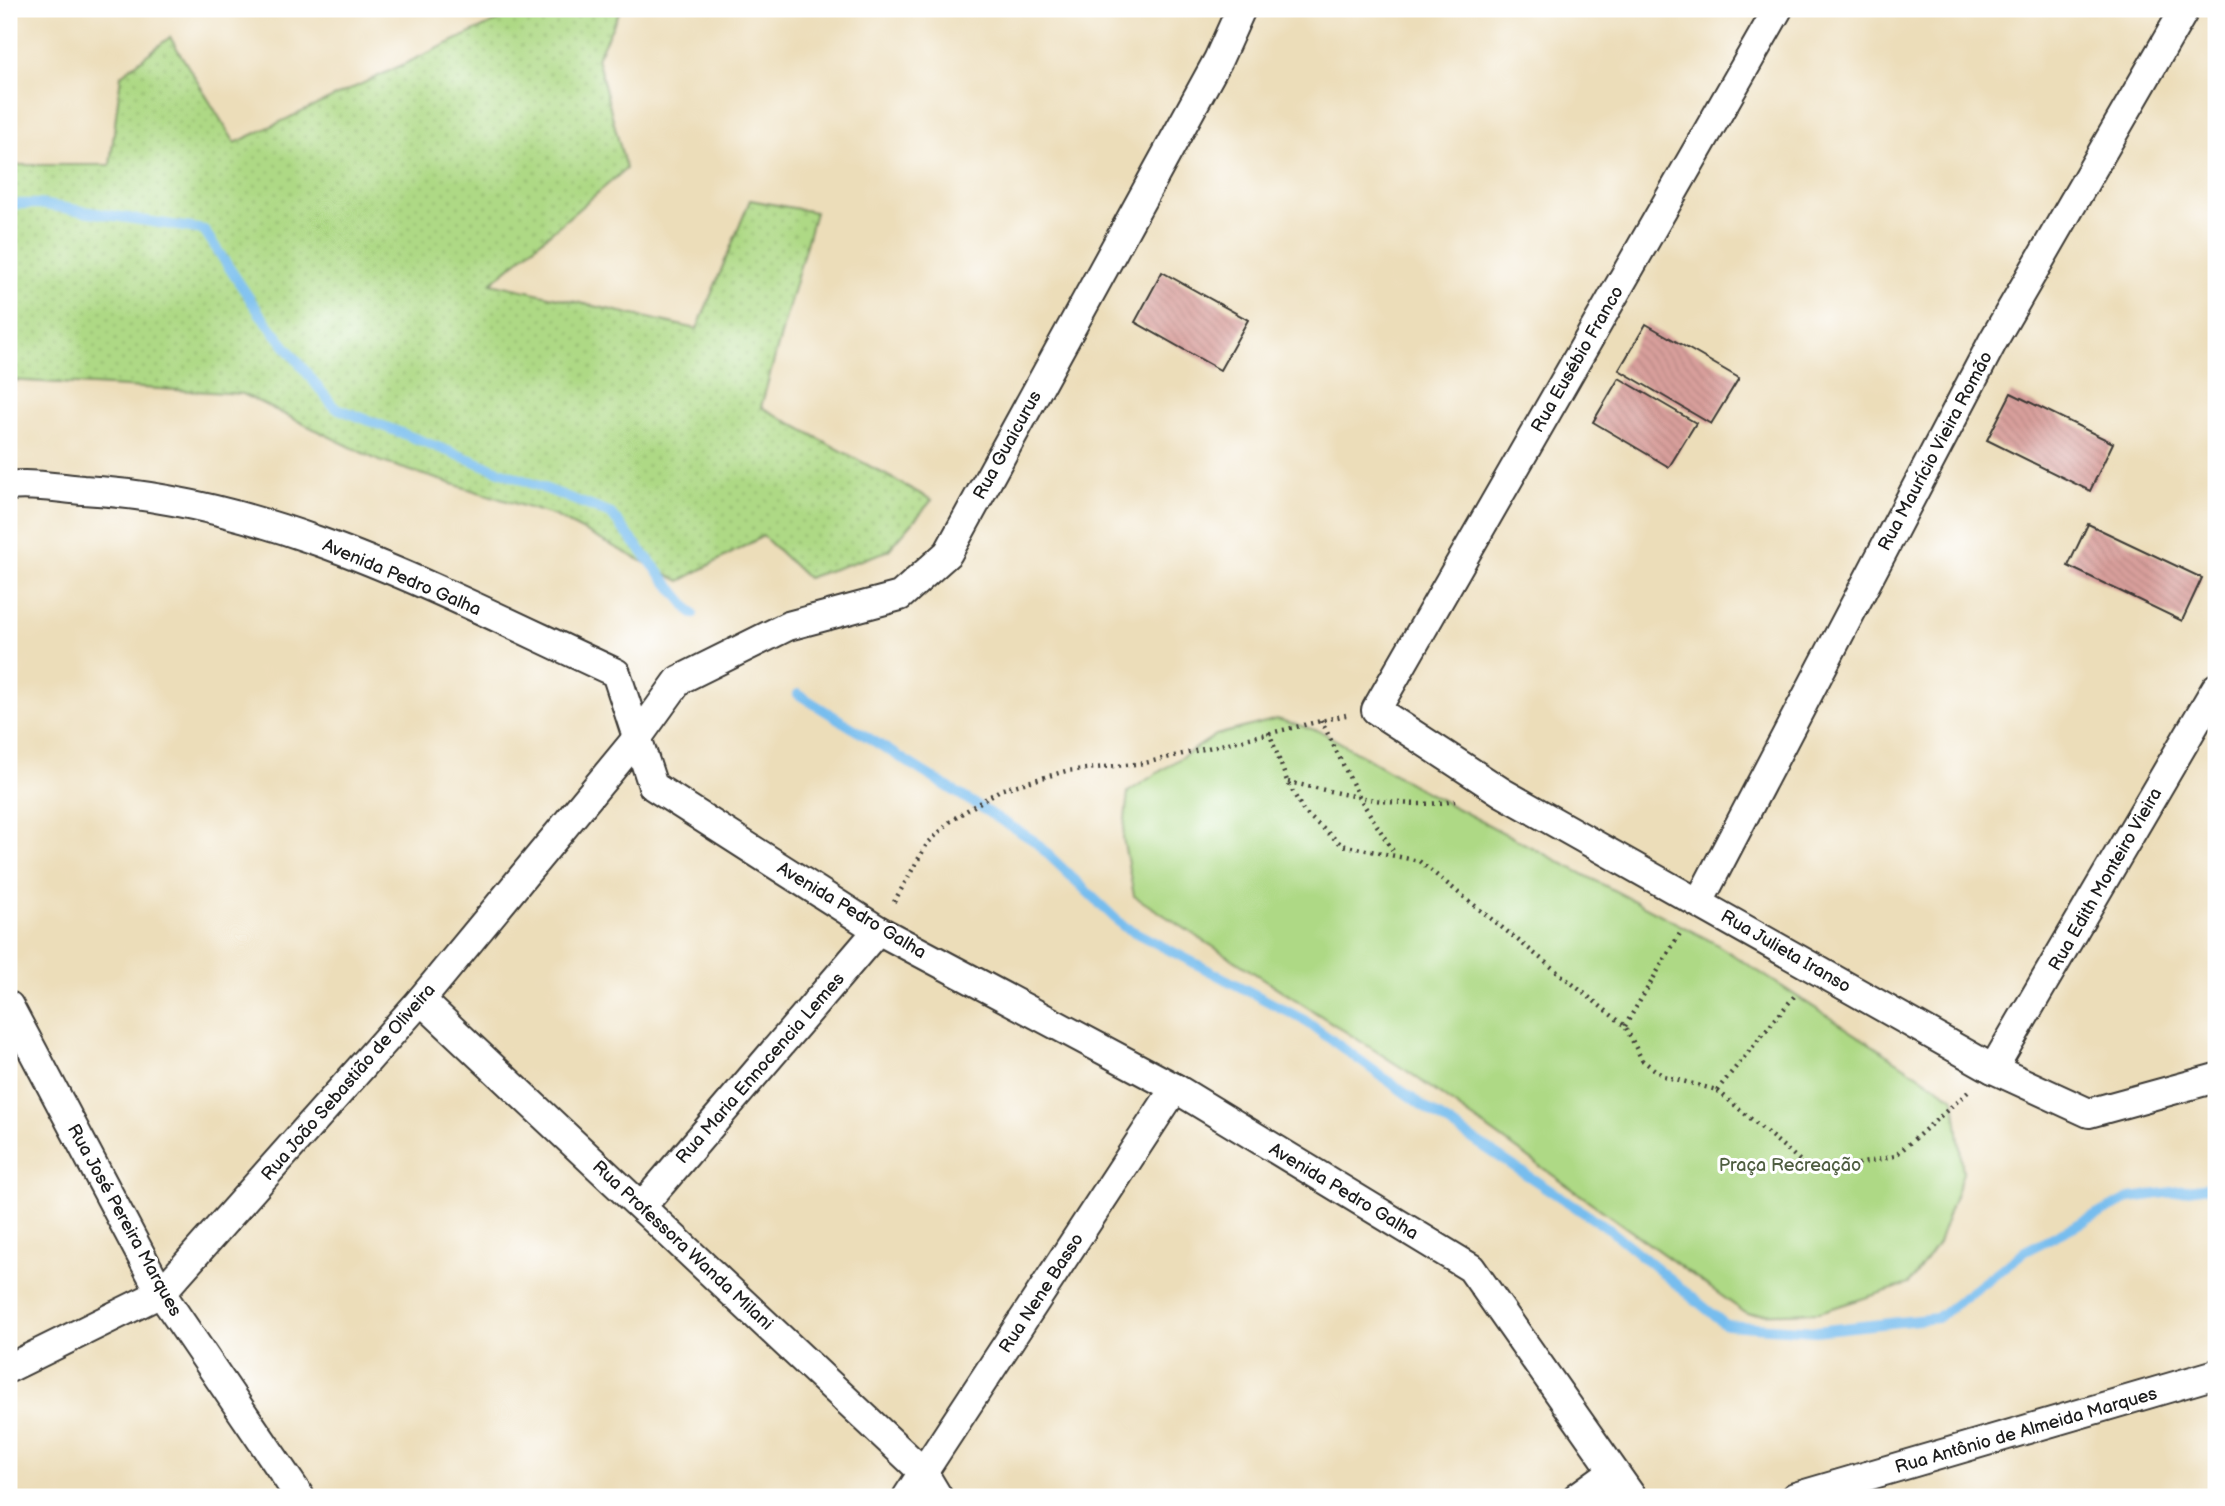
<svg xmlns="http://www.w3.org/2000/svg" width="2225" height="1506" viewBox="0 0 2225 1506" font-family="'Balsamiq Sans',sans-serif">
  <defs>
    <pattern id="grass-dots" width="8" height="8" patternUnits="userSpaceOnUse" patternTransform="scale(1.75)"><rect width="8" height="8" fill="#aed985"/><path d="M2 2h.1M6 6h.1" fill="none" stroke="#95ba72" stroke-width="1.8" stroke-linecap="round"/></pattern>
    <pattern id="building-back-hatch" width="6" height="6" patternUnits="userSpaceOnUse" patternTransform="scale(1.75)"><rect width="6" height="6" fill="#d89f9b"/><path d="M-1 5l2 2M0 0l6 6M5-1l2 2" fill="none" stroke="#b98885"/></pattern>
  </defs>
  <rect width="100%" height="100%" fill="#fff"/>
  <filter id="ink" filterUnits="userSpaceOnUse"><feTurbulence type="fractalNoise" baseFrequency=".0143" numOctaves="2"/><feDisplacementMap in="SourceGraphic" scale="14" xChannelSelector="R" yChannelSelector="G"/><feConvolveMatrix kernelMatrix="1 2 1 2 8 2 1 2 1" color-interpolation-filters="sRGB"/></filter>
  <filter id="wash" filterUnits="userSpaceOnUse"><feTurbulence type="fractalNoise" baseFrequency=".00686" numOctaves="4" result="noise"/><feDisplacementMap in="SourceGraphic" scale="28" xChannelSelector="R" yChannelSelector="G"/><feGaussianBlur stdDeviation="1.57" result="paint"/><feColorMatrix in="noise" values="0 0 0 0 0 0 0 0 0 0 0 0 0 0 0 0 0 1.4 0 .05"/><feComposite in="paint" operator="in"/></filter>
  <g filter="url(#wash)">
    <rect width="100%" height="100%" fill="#ecddb9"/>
    <polygon fill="url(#grass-dots)" stroke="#657a50" stroke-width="2" points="522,9 621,9 597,58 626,169 491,283 697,329 750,200 815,212 761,407 932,500 888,551 807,578 763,536 680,581 555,516 379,461 243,394 9,380 9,165 110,165 121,75 170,37 235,143"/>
    <polygon fill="#aed985" stroke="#657a50" stroke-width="2" points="1277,719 1322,732 1420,789 1713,942 1954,1098 1963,1173 1938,1243 1909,1284 1820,1312 1747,1314 1410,1073 1134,896 1123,838 1128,792 1216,735"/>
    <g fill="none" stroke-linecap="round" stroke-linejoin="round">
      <g stroke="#77bdee" stroke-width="10">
        <polyline points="9,204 39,204 204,230 260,314 334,407 611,514 693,614"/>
        <polyline points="798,694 1033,840 1123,926 1304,1020 1427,1109 1610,1230 1726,1325 1815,1331 1937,1318 2025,1251 2130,1198 2216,1186"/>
      </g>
    </g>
    <g id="blocks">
      <g fill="url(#building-back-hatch)">
        <polygon points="1162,272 1248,320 1220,370 1135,322"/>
        <polygon points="1646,324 1739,378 1711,424 1619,370"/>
        <polygon points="1619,378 1696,423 1669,467 1593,422"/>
        <polygon points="2011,393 2113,443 2090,491 1987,440"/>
        <polygon points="2088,524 2202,578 2182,621 2068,566"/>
      </g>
    </g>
  </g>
  <g filter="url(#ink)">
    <use href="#blocks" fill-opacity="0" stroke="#3b3934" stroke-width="2"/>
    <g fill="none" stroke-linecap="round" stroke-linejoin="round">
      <defs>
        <g id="minor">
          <polyline points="1778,9 1376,710 1503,793 1993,1069 2089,1113 2216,1078"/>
          <path d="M9 486C32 483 59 488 83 490 274 500 446 595 616 673L653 786 878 930 1175 1088 1471 1268 1632 1497"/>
          <polyline points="1699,902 1993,341 2185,9"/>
          <polyline points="421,1000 923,1472 938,1497"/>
          <polyline points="9,1006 161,1293 300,1497"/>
          <polyline points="1993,1069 2216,688"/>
          <polyline points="642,1206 878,930"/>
          <polyline points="9,1368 161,1293 421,1000 638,737 679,680 788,626 900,596 948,553 1218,60 1241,9"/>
          <polyline points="907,1497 1175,1088"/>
          <polyline points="1577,1497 1613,1471"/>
          <polyline points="1795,1497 2216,1374"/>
        </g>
      </defs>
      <use href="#minor" stroke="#3b3934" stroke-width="32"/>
      <g stroke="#3b3934" stroke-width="4.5" stroke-dasharray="2 5" stroke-linecap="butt">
        <polyline points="1321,720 1359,797 1395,854"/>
        <polyline points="1269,732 1287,781 1304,812 1342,845 1419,861 1625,1026 1642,1060 1663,1076 1717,1090 1804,1164 1831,1170 1895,1156 1968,1092"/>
        <path d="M1288 782C1342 793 1400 811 1455 801"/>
        <polyline points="894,902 927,844 953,819 1000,790 1066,771 1145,763 1346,715"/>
        <polyline points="1625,1026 1682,930"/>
        <polyline points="1717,1090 1797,993"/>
      </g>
      <use href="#minor" stroke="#fff" stroke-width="28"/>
    </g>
  </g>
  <g text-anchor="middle" stroke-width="6" stroke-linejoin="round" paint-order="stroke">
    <g font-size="18" fill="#1c1c1c" stroke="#fff">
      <text transform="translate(1577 359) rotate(-60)" y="6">Rua Eusébio Franco</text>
      <text transform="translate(1007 445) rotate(-61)" y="6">Rua Guaicurus</text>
      <text transform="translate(1935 451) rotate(-62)" y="6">Rua Maurício Vieira Romão</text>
      <text transform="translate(402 577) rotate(23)" y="6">Avenida Pedro Galha</text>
      <text transform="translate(2105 879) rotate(-60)" y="6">Rua Edith Monteiro Vieira</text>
      <text transform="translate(852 910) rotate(31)" y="6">Avenida Pedro Galha</text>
      <text transform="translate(1786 951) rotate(30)" y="6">Rua Julieta Iranso</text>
      <text transform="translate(760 1068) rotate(-49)" y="6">Rua Maria Ennocencia Lemes</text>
      <text transform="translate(348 1082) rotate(-49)" y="6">Rua João Sebastião de Oliveira</text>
      <text transform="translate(1344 1191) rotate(31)" y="6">Avenida Pedro Galha</text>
      <text transform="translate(125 1220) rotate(61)" y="6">Rua José Pereira Marques</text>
      <text transform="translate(683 1245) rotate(43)" y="6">Rua Professora Wanda Milani</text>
      <text transform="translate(1041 1293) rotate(-57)" y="6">Rua Nene Basso</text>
      <text transform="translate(2026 1430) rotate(-16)" y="6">Rua Antônio de Almeida Marques</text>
    </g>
    <g font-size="18" fill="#4f5e41" stroke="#fff">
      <text x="1790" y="1171">Praça Recreação</text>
    </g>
  </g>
  <rect width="2225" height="1506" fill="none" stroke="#fff" stroke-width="35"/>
</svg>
